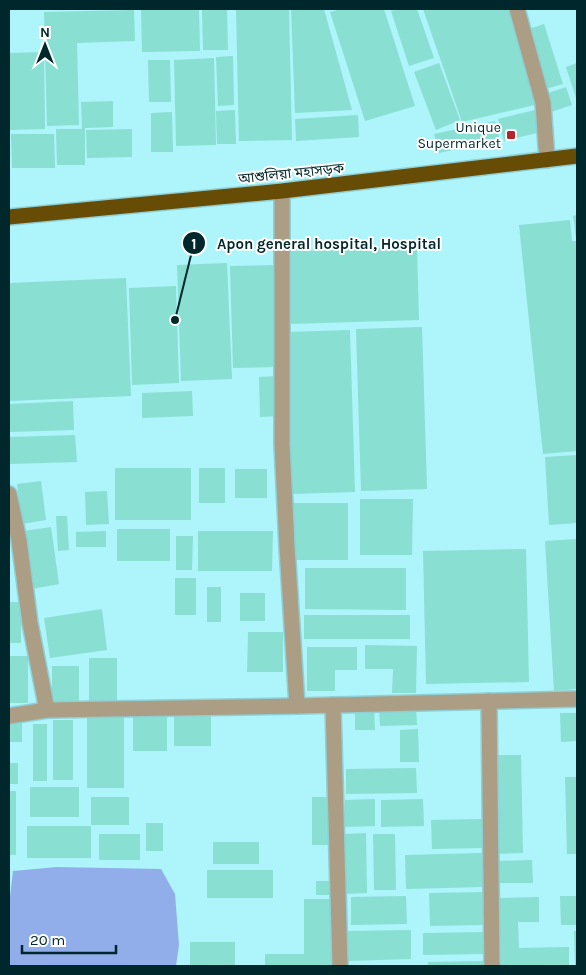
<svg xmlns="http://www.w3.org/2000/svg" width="586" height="975" viewBox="0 0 586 975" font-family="Karla,'Noto Sans Bengali',sans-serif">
  <rect width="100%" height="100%" fill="#aef4fb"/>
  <polygon fill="#91aeea" points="57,867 161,869 175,894 179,945 176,966 9,966 9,905 13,871"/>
  <g fill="#88dfd2">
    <polygon points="141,9 199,9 200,51 142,52"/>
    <polygon points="202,9 227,9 228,50 203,50"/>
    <polygon points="236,9 289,9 292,140 239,141"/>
    <polygon points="291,9 324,9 352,110 295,113"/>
    <polygon points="341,9 384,9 415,106 365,121 330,12"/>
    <polygon points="400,9 417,9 434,58 409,66 391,11"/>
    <polygon points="423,9 508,9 539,104 462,122"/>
    <polygon points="134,10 135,41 77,43 79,125 47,126 44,12"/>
    <polygon points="544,24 563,84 545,89 526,30"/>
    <polygon points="44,52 45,129 9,130 9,53"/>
    <polygon points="233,56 234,105 218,106 216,57"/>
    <polygon points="214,58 216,145 176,146 174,60"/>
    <polygon points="148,60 170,60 171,102 149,102"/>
    <polygon points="439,63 460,120 436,130 414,72"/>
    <polygon points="577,63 577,101 566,67"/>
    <polygon points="566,87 572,105 551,112 545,94"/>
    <polygon points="113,101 113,127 85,128 85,165 57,165 56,129 82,129 81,102"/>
    <polygon points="235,110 236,144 217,144 216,111"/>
    <polygon points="535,110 541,132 504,141 498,119"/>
    <polygon points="172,112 173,152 151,152 151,113"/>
    <polygon points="358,115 359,137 296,141 295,119"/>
    <polygon points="495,121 500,140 439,153 434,134"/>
    <polygon points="132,129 132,157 87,158 86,130"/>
    <polygon points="11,134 54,134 55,168 12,168"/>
    <polygon points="577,215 577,238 576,238 573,216"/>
    <polygon points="570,220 572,241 577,241 577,451 543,454 519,225"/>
    <polygon points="417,247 419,320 290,324 287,251"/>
    <polygon points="227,263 232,379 181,381 177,265"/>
    <polygon points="275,265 278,367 233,368 230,266"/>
    <polygon points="126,278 131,396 9,401 9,283"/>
    <polygon points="176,286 179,383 132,385 129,288"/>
    <polygon points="422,327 427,489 361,491 356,329"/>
    <polygon points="350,330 355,492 292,494 287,332"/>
    <polygon points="278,376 279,416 260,417 259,377"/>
    <polygon points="192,391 193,416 142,418 142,393"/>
    <polygon points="73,401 74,430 9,432 9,404"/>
    <polygon points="75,435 77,462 9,464 9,437"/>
    <polygon points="577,455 577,523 549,525 545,457"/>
    <rect x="115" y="468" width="76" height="52"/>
    <rect x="199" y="468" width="26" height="35"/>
    <rect x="235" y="469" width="32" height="29"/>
    <polygon points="41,481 46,520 22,524 17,484"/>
    <polygon points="107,491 109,524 86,525 85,492"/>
    <polygon points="360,499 413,499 412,555 360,555"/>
    <polygon points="292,503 348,503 348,560 291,560"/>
    <polygon points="56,516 67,516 69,550 58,551"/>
    <polygon points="51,527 59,584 32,589 23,531"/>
    <rect x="117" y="529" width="53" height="32"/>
    <polygon points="106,531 106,547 76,547 76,532"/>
    <polygon points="198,531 273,531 272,571 198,571"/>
    <polygon points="176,536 193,536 192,570 176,570"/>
    <polygon points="577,539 577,689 554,691 545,541"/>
    <polygon points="526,549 529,682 426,684 423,551"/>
    <polygon points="305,568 406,568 406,610 305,609"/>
    <rect x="175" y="578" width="21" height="37"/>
    <rect x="207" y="587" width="14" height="35"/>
    <rect x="240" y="593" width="25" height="28"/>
    <rect x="9" y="602" width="12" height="41"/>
    <polygon points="102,609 107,650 50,658 44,618"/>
    <rect x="304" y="615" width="106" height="24"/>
    <polygon points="248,632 283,632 283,672 247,672"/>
    <polygon points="365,645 417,646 416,693 392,693 393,669 365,669"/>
    <polygon points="307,647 357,647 357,670 335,670 335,691 307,691"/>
    <rect x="9" y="656" width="19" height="47"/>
    <rect x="89" y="658" width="28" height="45"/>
    <rect x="52" y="666" width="27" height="39"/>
    <polygon points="416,706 417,725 380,726 379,707"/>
    <polygon points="355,708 374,708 375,730 355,730"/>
    <polygon points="560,713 577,713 577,741 561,742"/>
    <rect x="133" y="714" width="34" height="37"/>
    <rect x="87" y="715" width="37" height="73"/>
    <rect x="174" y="715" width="37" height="31"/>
    <rect x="53" y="720" width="20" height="60"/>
    <rect x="9" y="723" width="13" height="19"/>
    <rect x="33" y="724" width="14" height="57"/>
    <polygon points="418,729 419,762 400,762 400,730"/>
    <polygon points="495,755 521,755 523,853 497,854"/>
    <rect x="9" y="763" width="9" height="21"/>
    <polygon points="416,768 417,793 346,794 346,769"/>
    <polygon points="565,777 577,777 577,854 567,854"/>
    <rect x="30" y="787" width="49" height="30"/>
    <rect x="9" y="791" width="7" height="64"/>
    <rect x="91" y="797" width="38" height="28"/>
    <rect x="312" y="797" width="17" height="48"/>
    <polygon points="375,799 375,826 345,827 345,800"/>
    <polygon points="423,799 424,826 381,827 381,800"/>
    <polygon points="482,819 483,848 432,849 431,820"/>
    <rect x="146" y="823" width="17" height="28"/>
    <rect x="27" y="826" width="64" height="32"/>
    <polygon points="366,833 367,893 346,894 345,834"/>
    <rect x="99" y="834" width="41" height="26"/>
    <polygon points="373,834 395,834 396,890 374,890"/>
    <rect x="213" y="842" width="46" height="22"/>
    <polygon points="482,853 482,887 406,889 405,855"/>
    <polygon points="532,860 533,883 496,883 496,861"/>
    <rect x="207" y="870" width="66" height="28"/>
    <rect x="316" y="881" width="16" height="14"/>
    <polygon points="483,892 484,925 430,926 429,893"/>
    <polygon points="406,896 407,924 351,925 351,897"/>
    <polygon points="560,896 577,896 577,925 561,925"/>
    <polygon points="539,897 539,922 518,922 519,948 569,947 569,966 501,966 499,898"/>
    <polygon points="304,899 333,899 333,966 265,966 265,954 304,954"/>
    <polygon points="411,930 411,959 346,961 345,931"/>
    <polygon points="574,931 577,931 577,966 575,966"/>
    <polygon points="483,932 483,954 423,955 423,933"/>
    <rect x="190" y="942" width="45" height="24"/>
    <polygon points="483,961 483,966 428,966 428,962"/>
  </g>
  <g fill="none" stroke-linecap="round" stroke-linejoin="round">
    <defs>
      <g id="minor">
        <polyline points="517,9 543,103 547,160"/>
        <polyline points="282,191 282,444 287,547 297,706"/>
        <polyline points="9,494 19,540 30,623 47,710"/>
        <polyline points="489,701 492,966"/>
        <polyline points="333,705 340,966"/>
        <polyline points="9,716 47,710 297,706 577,699"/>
      </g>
      <polyline id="highway" points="9,217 282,191 577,156"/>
    </defs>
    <use href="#minor" stroke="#8fcfd6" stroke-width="18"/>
    <use href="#highway" stroke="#8fcfd6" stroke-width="18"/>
    <use href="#minor" stroke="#ab9e84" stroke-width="15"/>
    <use href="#highway" stroke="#674c05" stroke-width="15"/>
  </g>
  <rect fill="#b5242c" stroke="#fff" stroke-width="2" x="506" y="130" width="10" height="10" rx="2.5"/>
  <g text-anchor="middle" stroke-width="4" stroke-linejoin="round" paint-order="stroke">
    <g font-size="14" fill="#00272b" stroke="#fff" text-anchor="end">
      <text x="501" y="132">Unique<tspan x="501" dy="16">Supermarket</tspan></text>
    </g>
    <g font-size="14" fill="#00272b" stroke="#fff">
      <text transform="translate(291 173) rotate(-6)" y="5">আশুলিয়া মহাসড়ক</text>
    </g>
  </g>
  <path fill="none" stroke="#00272b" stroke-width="2" d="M175 320L194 243"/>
  <g fill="#00272b" stroke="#fff" stroke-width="2">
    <circle cx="175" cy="320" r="5"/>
    <circle cx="194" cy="243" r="12"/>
  </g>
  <g font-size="15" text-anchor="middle" font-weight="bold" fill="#fff">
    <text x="194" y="249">1</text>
  </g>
  <g font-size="15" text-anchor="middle" font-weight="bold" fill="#00272b" stroke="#fff" stroke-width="4" stroke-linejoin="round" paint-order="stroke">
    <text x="329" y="249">Apon general hospital, Hospital</text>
  </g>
  <rect width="586" height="975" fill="none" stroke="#00272b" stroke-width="20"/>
  <g transform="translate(45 45)" stroke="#ffffff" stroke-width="4" paint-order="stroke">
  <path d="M0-4L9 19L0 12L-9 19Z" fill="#00272b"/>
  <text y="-8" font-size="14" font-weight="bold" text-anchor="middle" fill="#00272b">N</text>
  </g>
  <path d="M22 945v8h94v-8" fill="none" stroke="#00272b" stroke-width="2.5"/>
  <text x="30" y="945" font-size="15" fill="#00272b" stroke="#ffffff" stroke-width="4" paint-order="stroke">20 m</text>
</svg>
